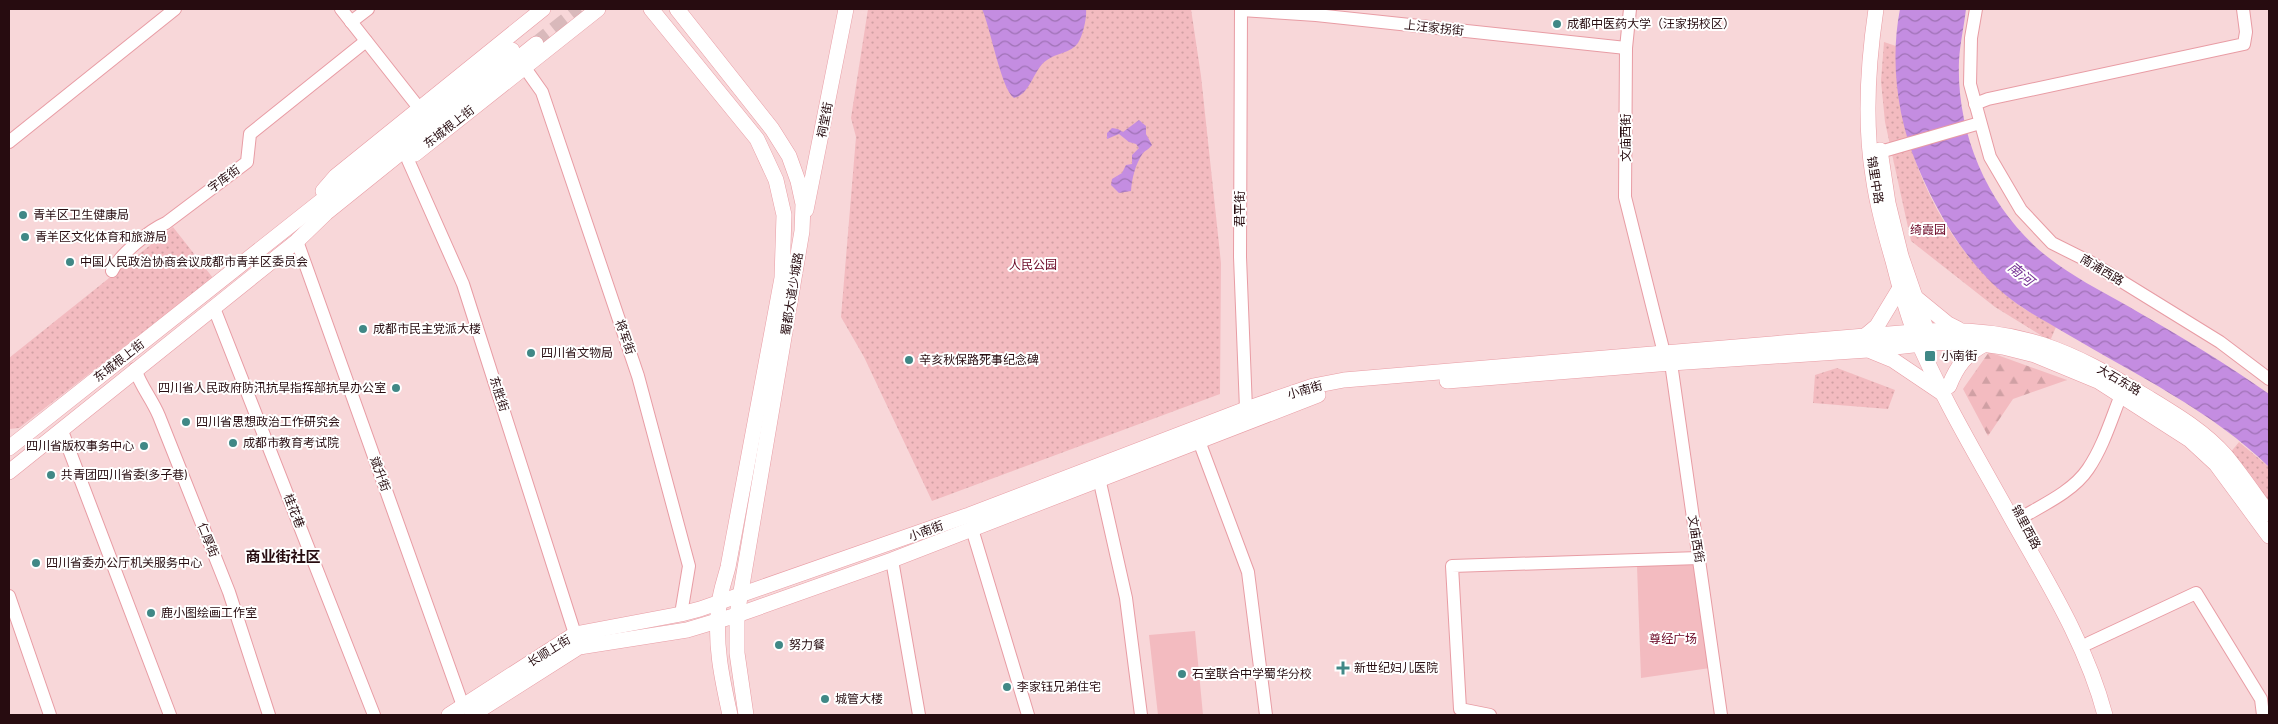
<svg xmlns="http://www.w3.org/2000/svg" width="2278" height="724" viewBox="0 0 2278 724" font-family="'Titillium Web','Noto Sans SC',sans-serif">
  <defs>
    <pattern id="forest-firs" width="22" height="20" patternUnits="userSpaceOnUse" patternTransform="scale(1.25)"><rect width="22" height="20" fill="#f3bbc0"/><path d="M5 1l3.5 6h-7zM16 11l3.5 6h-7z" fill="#d0a0a4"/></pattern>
    <pattern id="park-dots" width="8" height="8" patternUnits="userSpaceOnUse" patternTransform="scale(1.25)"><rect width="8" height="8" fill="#f3bbc0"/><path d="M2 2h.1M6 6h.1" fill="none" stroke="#d0a0a4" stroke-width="1.8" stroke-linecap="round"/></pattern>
    <pattern id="water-waves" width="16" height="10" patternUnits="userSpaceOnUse" patternTransform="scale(1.25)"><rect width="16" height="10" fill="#c48de1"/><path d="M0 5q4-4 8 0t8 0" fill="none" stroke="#9f72b5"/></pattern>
  </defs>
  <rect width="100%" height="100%" fill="#f8d7d9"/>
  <g fill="#f3bbc0">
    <polygon points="1695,564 1710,668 1641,678 1637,566"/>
    <polygon points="1195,631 1203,715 1158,715 1149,635"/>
  </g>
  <polygon fill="url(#forest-firs)" points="1989,352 2067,380 2013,399 1988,436 1963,389"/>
  <g fill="url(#park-dots)">
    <polygon points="868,9 1191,9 1201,76 1221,263 1220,394 932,501 864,357 841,317 856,137 851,118"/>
    <path d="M1884 42 1896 46C1896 142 1936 238 2011 299 2024 310 2041 318 2056 327L2050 341 1995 307 1911 241 1885 122 1881 81Z"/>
    <polygon points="173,227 213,278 19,428 9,429 9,358"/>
    <polygon points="1837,368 1895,390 1888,409 1813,403 1815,375"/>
    <polygon points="2239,442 2269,467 2269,504 2230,453"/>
  </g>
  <g fill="url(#water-waves)">
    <path d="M982 9H1086C1087 18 1083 35 1078 43 1071 53 1056 53 1047 60 1033 69 1031 94 1014 98 1001 89 990 26 982 9Z"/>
    <path d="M1900 9H1966C1964 26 1960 44 1959 61 1956 139 1993 219 2057 264 2082 282 2111 296 2138 312 2183 338 2227 364 2269 394V467C2215 413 2133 373 2067 334 2049 323 2029 313 2012 300 1968 267 1938 215 1917 165 1897 117 1890 60 1900 9Z"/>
    <path d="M1139 120 1146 126V134L1152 145C1149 149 1146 150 1143 153 1135 165 1132 178 1131 191L1119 193 1111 185 1112 179 1122 173 1126 165 1132 164V155L1139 148 1136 144 1129 142 1119 134 1107 139V133L1112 128 1118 129 1123 132Z"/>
  </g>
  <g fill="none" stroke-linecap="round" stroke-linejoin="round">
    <polyline stroke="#d9b9bb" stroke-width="15" stroke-dasharray="15 8" stroke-linecap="butt" points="536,44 580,9"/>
    <defs>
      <g id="minor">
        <polyline points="341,9 419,108"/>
        <polyline points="1241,9 1240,257 1246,409"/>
        <polyline points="1630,9 1626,48 1625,197 1664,353"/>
        <polyline points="1976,9 1971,38 1970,84 1990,157 2021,210 2052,243 2092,263 2220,342 2269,379"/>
        <polyline points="1241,10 1316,15 1626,48"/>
        <polyline points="351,22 368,9"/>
        <polyline points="525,68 542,92 638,376 689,566 681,614"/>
        <polyline points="1975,104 1988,99 2244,44 2246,32 2243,9"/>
        <polyline points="9,142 175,9"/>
        <polyline points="1880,152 1980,123"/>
        <polyline points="408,160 463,284 575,634"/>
        <polyline points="297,241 463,706"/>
        <path d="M112 271C120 254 150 230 166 223L247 162 250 134 366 41"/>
        <polyline points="214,308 374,715"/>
        <polyline points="1671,363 1721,715"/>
        <path d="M135 369C141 387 152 399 159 416L229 592 269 715"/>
        <polyline points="62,431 170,715"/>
        <polyline points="1199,441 1248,572 1266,715"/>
        <polyline points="1099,478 1126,598 1141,715"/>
        <path d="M2014 522C2038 507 2072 493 2088 469 2103 447 2111 420 2121 395"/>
        <polyline points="972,529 1028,715"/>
        <polyline points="892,560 919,715"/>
        <polyline points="9,596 50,715"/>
        <polyline points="2089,643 2196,593 2261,699 2263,715"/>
        <polyline points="1490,715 1460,709 1452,566 1699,558"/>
      </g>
      <g id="major">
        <path d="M651 9 757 139 776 180 784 215 782 278 728 567C725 579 720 592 719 605 714 642 722 679 730 715"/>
        <polyline points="677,9 772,129 789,156 798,181 803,204 802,231 737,615 737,653 746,715"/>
        <path d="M1876 9C1868 63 1864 121 1873 176 1877 205 1885 233 1893 261 1899 285 1906 310 1915 334 1942 399 1980 461 2014 523 2049 585 2087 646 2105 715"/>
        <polyline points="1880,150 1888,203 1901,256 1930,340"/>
        <polyline points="415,154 598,9"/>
        <polyline points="323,191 336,176 543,9"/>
        <polyline points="806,210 846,9"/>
        <polyline points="1915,297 1948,324 1958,329"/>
        <polyline points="1865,336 1877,326 1900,288"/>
        <polyline points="1871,351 1893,360 1942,393"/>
        <polyline points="1447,381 1671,363 1868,350 1931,343 1968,342 2003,347 2035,355 2098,381 2190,440 2216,464 2269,536"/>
        <path d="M1949 386C1957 366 1966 354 1985 344"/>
        <polyline points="9,448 512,50"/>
        <polyline points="9,472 297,241 326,213 536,44"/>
        <path d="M449 715 575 634 681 614 700 609 969 515 1246 409 1313 386 1344 380 1925 331C2018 326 2070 350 2147 397 2175 414 2204 431 2226 456 2241 474 2255 495 2269 514"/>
        <polyline points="472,715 579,647 687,630 737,615 892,560 1318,395"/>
      </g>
    </defs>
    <use href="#minor" stroke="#e89ca4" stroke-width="14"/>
    <use href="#major" stroke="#e89ca4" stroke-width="16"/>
    <use href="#minor" stroke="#fff" stroke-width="12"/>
    <use href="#major" stroke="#fff" stroke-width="15"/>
  </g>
  <g fill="#408886" stroke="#fff" stroke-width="2">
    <circle cx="1557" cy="24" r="5"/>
    <circle cx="23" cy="215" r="5"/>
    <circle cx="25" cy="237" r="5"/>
    <circle cx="70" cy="262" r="5"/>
    <circle cx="363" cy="329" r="5"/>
    <circle cx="531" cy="353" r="5"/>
    <rect x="1924" y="350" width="12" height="12" rx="2.5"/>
    <circle cx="909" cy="360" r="5"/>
    <circle cx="396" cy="388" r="5"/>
    <circle cx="186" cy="422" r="5"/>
    <circle cx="233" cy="443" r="5"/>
    <circle cx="144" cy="446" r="5"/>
    <circle cx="51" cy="475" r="5"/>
    <circle cx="36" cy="563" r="5"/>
    <circle cx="151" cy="613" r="5"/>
    <circle cx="779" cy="645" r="5"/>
    <path d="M1340.5 660.5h5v5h5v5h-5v5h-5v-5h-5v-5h5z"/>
    <circle cx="1182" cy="674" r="5"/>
    <circle cx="1007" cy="687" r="5"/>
    <circle cx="825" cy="699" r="5"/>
  </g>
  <g text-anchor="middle" stroke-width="4" stroke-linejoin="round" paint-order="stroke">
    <g font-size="12" fill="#270c10" stroke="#fff" text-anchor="start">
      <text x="1567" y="28">成都中医药大学（汪家拐校区）</text>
      <text x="33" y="219">青羊区卫生健康局</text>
      <text x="35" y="241">青羊区文化体育和旅游局</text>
      <text x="80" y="266">中国人民政治协商会议成都市青羊区委员会</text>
      <text x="373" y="333">成都市民主党派大楼</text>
      <text x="541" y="357">四川省文物局</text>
      <text x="1941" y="360">小南街</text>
      <text x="919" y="364">辛亥秋保路死事纪念碑</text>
      <text x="386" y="392" text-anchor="end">四川省人民政府防汛抗旱指挥部抗旱办公室</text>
      <text x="196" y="426">四川省思想政治工作研究会</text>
      <text x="243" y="447">成都市教育考试院</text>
      <text x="134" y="450" text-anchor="end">四川省版权事务中心</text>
      <text x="61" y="479">共青团四川省委(多子巷)</text>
      <text x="46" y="567">四川省委办公厅机关服务中心</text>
      <text x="161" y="617">鹿小图绘画工作室</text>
      <text x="789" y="649">努力餐</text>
      <text x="1354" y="672">新世纪妇儿医院</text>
      <text x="1192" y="678">石室联合中学蜀华分校</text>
      <text x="1017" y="691">李家钰兄弟住宅</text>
      <text x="835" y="703">城管大楼</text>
    </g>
    <g font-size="12" fill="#270c10" stroke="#fff">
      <text transform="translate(1434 28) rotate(6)" y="4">上汪家拐街</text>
      <text transform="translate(825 120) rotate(-79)" y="4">祠堂街</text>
      <text transform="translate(449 127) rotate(-38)" y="4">东城根上街</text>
      <text transform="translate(1626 138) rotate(-90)" y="4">文庙西街</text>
      <text transform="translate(224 179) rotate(-37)" y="4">字库街</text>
      <text transform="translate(1875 180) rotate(81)" y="4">锦里中路</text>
      <text transform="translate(1240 209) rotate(-90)" y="4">君平街</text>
      <text transform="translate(2102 270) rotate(31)" y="4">南浦西路</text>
      <text transform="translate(792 294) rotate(-81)" y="4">蜀都大道少城路</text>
      <text transform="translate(625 337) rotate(71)" y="4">将军街</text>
      <text transform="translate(119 361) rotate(-38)" y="4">东城根上街</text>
      <text transform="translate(2119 380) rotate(30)" y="4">大石东路</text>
      <text transform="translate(1305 390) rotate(-16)" y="4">小南街</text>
      <text transform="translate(499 394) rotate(72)" y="4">东胜街</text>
      <text transform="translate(380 474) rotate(70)" y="4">斌升街</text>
      <text transform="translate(294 511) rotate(69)" y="4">桂花巷</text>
      <text transform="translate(2026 527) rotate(62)" y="4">锦里西路</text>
      <text transform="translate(926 531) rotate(-20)" y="4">小南街</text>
      <text transform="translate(1696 539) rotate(81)" y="4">文庙西街</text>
      <text transform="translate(208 540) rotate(68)" y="4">仁厚街</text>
      <text transform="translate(549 651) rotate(-32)" y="4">长顺上街</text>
    </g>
    <g font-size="12" fill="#680322" stroke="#fff">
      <text x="1928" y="234">绮霞园</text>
      <text x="1033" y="269">人民公园</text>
      <text x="1673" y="643">尊经广场</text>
    </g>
    <g font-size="14" font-style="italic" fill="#753194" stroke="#fff">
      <text transform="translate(2021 274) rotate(40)" y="5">南河</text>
    </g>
    <g font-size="15" font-weight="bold" fill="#270c10" stroke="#fff">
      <text x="283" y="562">商业街社区</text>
    </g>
  </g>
  <rect width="2278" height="724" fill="none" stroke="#270c10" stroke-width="20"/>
</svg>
